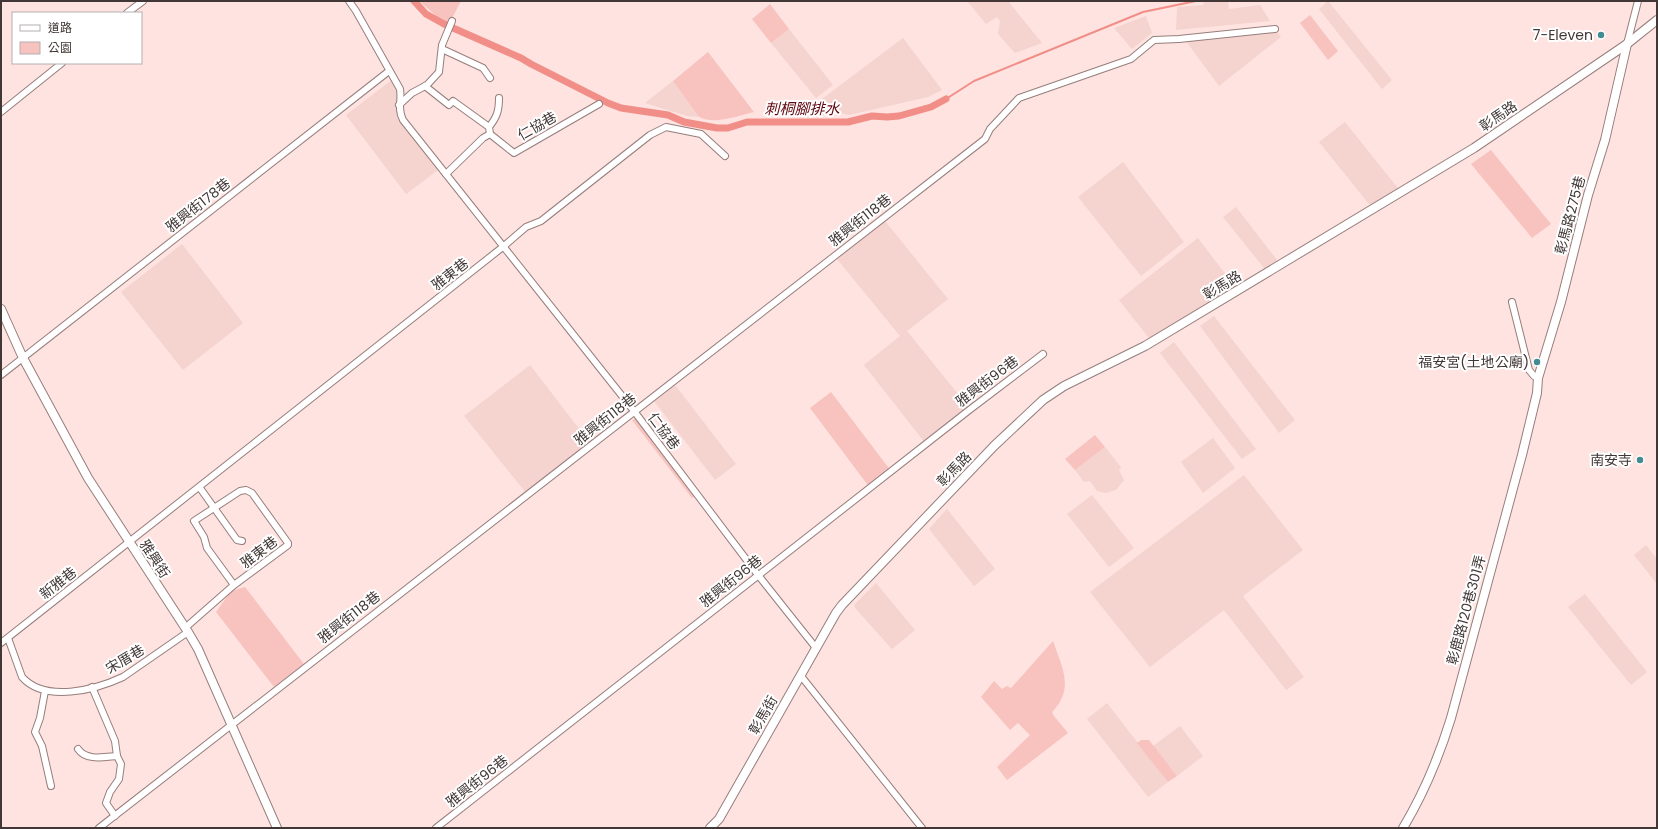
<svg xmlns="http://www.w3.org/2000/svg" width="1658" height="829" viewBox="0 0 1658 829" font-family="Poppins,'Noto Sans TC',sans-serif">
  <rect width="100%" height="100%" fill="#fee3e0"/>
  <g fill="#f5d3cf">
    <polygon points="967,1 1008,1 1042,43 1015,53 998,34 1000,21 997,17 986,24"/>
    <polygon points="1213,1 1228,1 1229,9 1260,5 1270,21 1176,30 1177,7 1203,5 1204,2"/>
    <polygon points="1328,1 1392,80 1382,89 1319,9"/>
    <polygon points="1146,16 1152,33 1132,49 1114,28"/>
    <polygon points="789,29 833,85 816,98 771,43"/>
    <polygon points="1276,30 1281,37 1219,86 1183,37"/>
    <polygon points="903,38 942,90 928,97 849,115 837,112 807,117 806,111"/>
    <polygon points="393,79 404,96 401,105 402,116 442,167 406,194 346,115"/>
    <polygon points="673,81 699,117 687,116 645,103"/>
    <polygon points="1345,122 1401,192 1373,209 1319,142"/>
    <polygon points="1123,162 1184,242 1141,276 1078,197"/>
    <polygon points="1236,207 1281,265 1268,273 1223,217"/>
    <polygon points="885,221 948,299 907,331 971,410 926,444 864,365 900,336 837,259"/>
    <polygon points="1198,238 1239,292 1152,342 1119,300"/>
    <polygon points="182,244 243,323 183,370 121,292"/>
    <polygon points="1214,316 1295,420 1279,433 1200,326"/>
    <polygon points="1174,342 1256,449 1242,459 1160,353"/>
    <polygon points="530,365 590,443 527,494 464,416"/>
    <polygon points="675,385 736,464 715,480 654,401"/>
    <polygon points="1213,438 1235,468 1203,493 1181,462"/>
    <polygon points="1105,447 1121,467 1119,470 1124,480 1116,490 1106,493 1097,491 1090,481 1084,482 1075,470"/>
    <polygon points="1244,475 1303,550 1243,596 1304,677 1286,690 1224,610 1150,667 1090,592"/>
    <polygon points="1092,495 1134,548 1109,567 1067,514"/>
    <polygon points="947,509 995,569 974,586 929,529"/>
    <polygon points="1646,545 1657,559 1657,584 1634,555"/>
    <polygon points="876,583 915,630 892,649 855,608 854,605"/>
    <polygon points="1585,594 1647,672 1631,685 1568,607"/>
    <polygon points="1107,703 1168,782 1148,797 1087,719"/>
    <polygon points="1180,726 1203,756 1177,776 1153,746"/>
  </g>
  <g fill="#f8c3be">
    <polygon points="419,1 461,1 448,26"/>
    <polygon points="770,4 789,29 771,43 752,19"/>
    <polygon points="1310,15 1338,51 1328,60 1300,23"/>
    <path d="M708 52 754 112C737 116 715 125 699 117L673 81Z"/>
    <polygon points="1491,150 1551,224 1532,238 1471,164"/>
    <polygon points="831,392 891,471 870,488 810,408"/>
    <polygon points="637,418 696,495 692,498 632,420"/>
    <polygon points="1095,435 1105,447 1075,470 1065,459"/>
    <polygon points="245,587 304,664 274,687 216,612 231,591"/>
    <path d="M1053 641C1062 668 1075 688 1052 712L1054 716 1068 733 1007 780 997 767 1030 735 1018 723 1010 730 981 697 994 681 1002 689 1007 686 1011 688Z"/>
    <polygon points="1141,740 1149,740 1177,776 1168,782 1137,743"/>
  </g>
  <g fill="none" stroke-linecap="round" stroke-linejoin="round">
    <polyline stroke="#f18e87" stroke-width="2" points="946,99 974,81 1143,12 1196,1"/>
    <polyline stroke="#f18e87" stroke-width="7" points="414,1 426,14 444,24 521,58 531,64 608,103 621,108 668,115 684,122 717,128 728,128 747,122 848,122 872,116 887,117 899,116 931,107 946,99"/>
    <defs>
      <g id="minor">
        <path d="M349 1 356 11 400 89C402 101 397 108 403 120L634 411 758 575 816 648"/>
        <polyline points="127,13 143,1"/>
        <polyline points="1627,44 1638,1"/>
        <polyline points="442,49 483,68 490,78"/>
        <polyline points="425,86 449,105 453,101 489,127 490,134"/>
        <polyline points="399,105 412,93 427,85 439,72 442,45 452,21"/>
        <polyline points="1,112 62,63"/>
        <path d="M489 127C497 117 499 111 499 98"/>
        <polyline points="446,174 483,138 490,134 514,153 599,104"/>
        <polyline points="1512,302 1529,370 1534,376 1538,378"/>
        <polyline points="1,375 389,71"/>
        <polyline points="200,488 237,540 242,541"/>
        <polyline points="185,628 234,585 288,545 288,543 252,493 246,490 240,491 194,521 204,537 207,548 234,585"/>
        <path d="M8 638 22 677C45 703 95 690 123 677L188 632"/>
        <polyline points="1,643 504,246 526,227 541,221 650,135 666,127 701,134 725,156"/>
        <polyline points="801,676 922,828"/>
        <polyline points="92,687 115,741 117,756 121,764 119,779 110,792 106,803 115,816"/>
        <polyline points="45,691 40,718 35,732 42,746 51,786"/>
        <path d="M78 749C86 761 104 757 117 756"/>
        <polyline points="99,828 985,139 990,129 1019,98 1131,59 1154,40 1179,39 1275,29"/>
        <polyline points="436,828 968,411 1043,354"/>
      </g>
      <g id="tertiary">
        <polyline points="1,309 23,358 88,478 188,632 198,649 277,828"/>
        <polyline points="710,828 719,819 836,613 842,605 994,446 1043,400 1064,386 1145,346 1474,148 1627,44 1657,20"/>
        <path d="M1403 828C1424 793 1439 757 1451 718L1522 455 1537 393 1538 378 1561 302 1588 195 1605 140 1627 44"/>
      </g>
    </defs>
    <use href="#minor" stroke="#967e7c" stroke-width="8"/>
    <use href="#tertiary" stroke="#967e7c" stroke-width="10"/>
    <use href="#minor" stroke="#fff" stroke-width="6"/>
    <use href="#tertiary" stroke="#fff" stroke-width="8"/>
  </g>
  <g fill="#438b92" stroke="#fff" stroke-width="1.5">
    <circle cx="1601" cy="35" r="4"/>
    <circle cx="1537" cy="362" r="4"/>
    <circle cx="1640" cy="460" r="4"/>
  </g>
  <g text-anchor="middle" stroke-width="4" stroke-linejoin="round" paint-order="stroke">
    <g font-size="14" fill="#413736" stroke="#fff" text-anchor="end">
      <text x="1593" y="40">7-Eleven</text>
      <text x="1529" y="367">福安宮(土地公廟)</text>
      <text x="1632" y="465">南安寺</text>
    </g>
    <g font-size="14" fill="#413736" stroke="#fff">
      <text transform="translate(1498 116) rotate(-34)" y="5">彰馬路</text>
      <text transform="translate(537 126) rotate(-30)" y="5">仁協巷</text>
      <text transform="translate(198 205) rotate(-38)" y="5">雅興街178巷</text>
      <text transform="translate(1570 215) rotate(-75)" y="5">彰馬路275巷</text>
      <text transform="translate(860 220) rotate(-38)" y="5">雅興街118巷</text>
      <text transform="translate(450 274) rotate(-38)" y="5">雅東巷</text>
      <text transform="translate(1222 285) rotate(-31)" y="5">彰馬路</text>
      <text transform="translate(987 381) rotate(-37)" y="5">雅興街96巷</text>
      <text transform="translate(605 419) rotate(-38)" y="5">雅興街118巷</text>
      <text transform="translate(664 431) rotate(53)" y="5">仁協巷</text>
      <text transform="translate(954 469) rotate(-46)" y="5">彰馬路</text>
      <text transform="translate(259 552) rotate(-37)" y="5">雅東巷</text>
      <text transform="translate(155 559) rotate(57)" y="5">雅興街</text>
      <text transform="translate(731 581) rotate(-38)" y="5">雅興街96巷</text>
      <text transform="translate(58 583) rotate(-38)" y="5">新雅巷</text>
      <text transform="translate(1466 610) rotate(-75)" y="5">彰鹿路120巷301弄</text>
      <text transform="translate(349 617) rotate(-38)" y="5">雅興街118巷</text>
      <text transform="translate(125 659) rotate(-31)" y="5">宋厝巷</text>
      <text transform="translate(763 715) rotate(-60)" y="5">彰馬街</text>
      <text transform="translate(477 781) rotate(-38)" y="5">雅興街96巷</text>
    </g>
    <g font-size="15" font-style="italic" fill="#62070f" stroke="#fff">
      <text x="802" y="114">刺桐腳排水</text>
    </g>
  </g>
  <rect width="1658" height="829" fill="none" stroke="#413736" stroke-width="4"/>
  <rect x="12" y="12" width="130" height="52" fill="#ffffff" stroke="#b3afaf"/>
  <rect x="20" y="25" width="20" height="6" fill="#ffffff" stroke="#b3afaf"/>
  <text x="48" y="32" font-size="12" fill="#413736">道路</text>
  <rect x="20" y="42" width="20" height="12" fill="#f8c3be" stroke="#b3afaf"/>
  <text x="48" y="52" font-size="12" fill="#413736">公園</text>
</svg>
